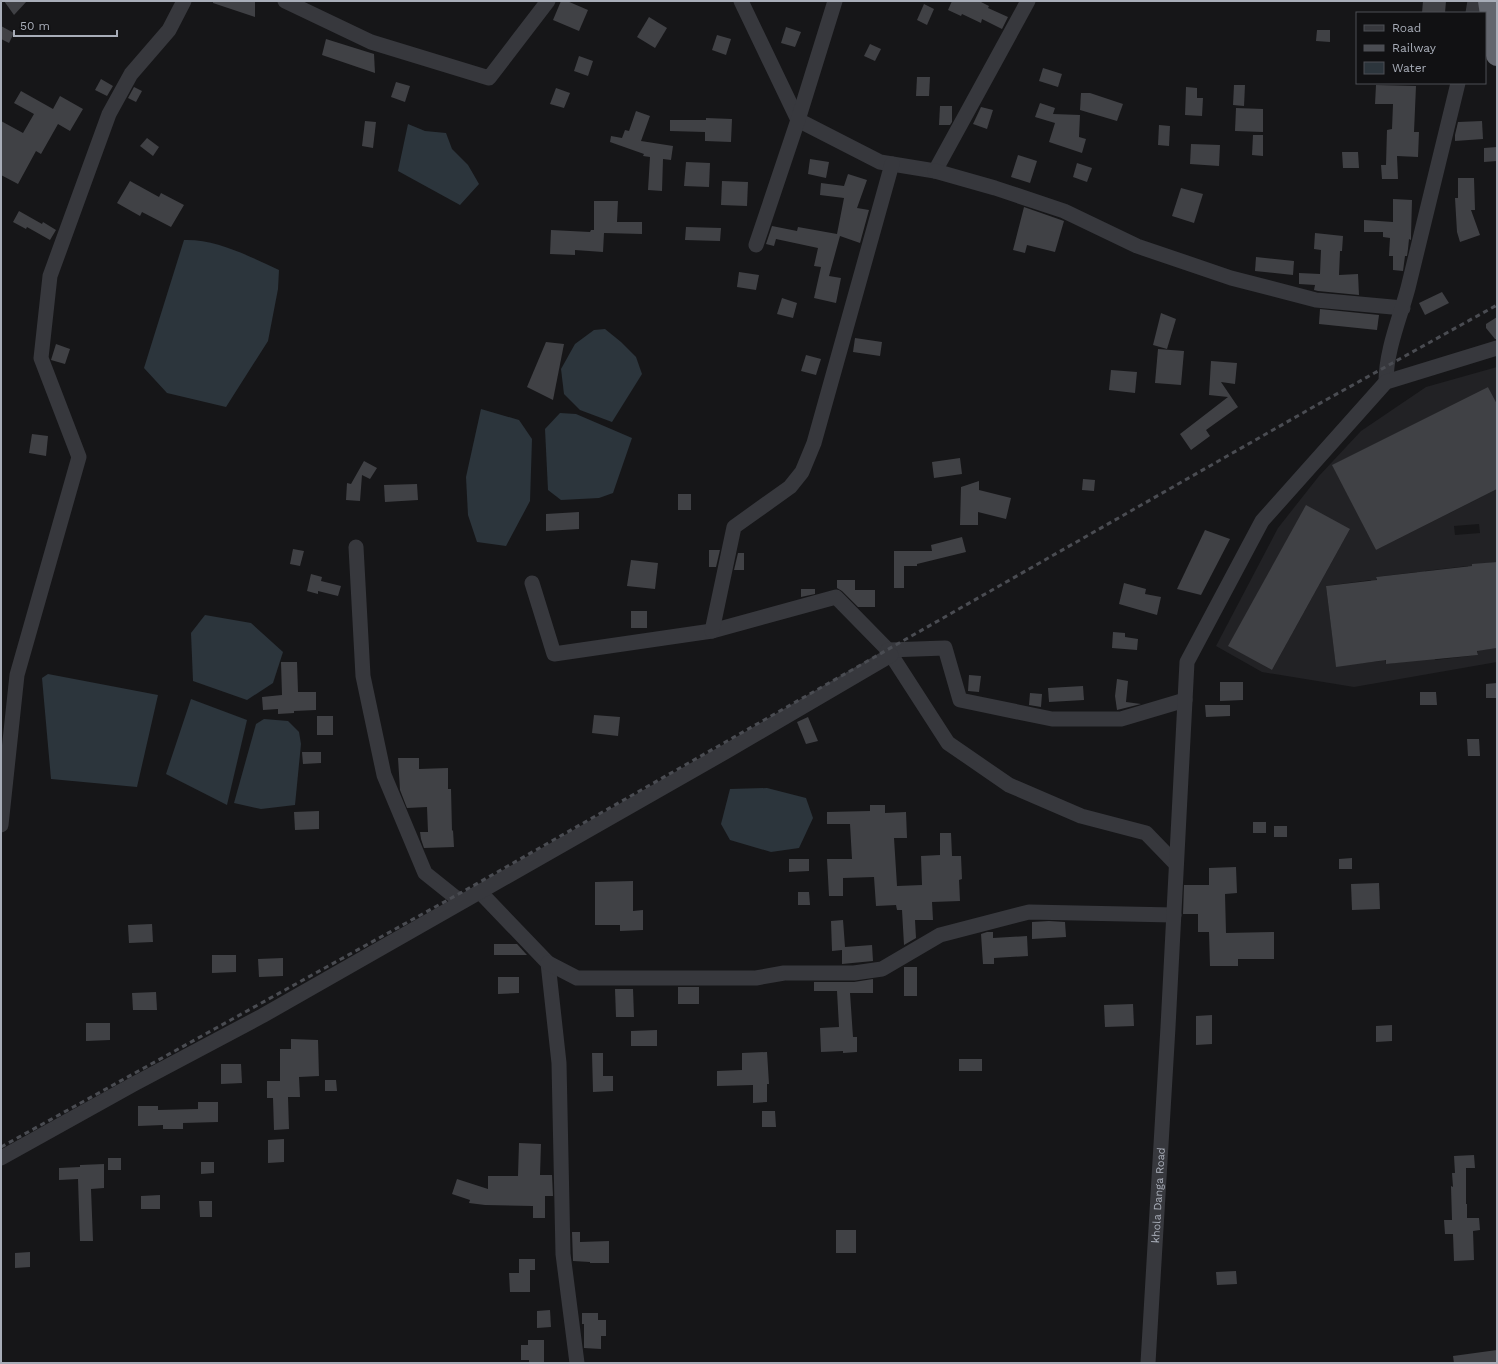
<svg xmlns="http://www.w3.org/2000/svg" width="1498" height="1364" viewBox="0 0 1498 1364" font-family="'Work Sans',sans-serif">
  <rect width="100%" height="100%" fill="#161618"/>
  <path fill="#222225" fill-rule="evenodd" d="M1497 367V404L1488 387 1333 465 1376 550 1497 489V562L1472 565 1481 650 1497 648V662L1354 687 1262 672 1216 646 1278 528 1319 476 1361 431 1426 387ZM1479 524 1480 533 1455 535 1454 526ZM1350 529 1272 670 1229 646ZM1468 566 1478 655 1435 660 1425 571ZM1417 572 1427 659 1386 664 1376 577ZM1371 580 1380 661 1336 666 1326 586Z"/>
  <g fill="#2c353c">
    <polygon points="408,124 425,131 446,133 452,149 468,165 479,184 460,205 398,171"/>
    <path d="M184 240C218 239 250 257 279 270L278 289 268 341 226 407 167 393 144 368Z"/>
    <polygon points="605,329 621,342 636,357 642,374 612,422 580,410 564,394 561,369 575,344 594,330"/>
    <polygon points="481,409 519,420 532,439 530,501 506,546 477,542 468,515 466,477"/>
    <polygon points="560,413 576,414 632,438 613,493 599,498 561,500 548,490 545,429"/>
    <polygon points="205,615 251,623 283,652 273,683 247,700 193,681 191,633"/>
    <polygon points="48,674 158,695 137,787 51,779 42,678"/>
    <polygon points="191,699 247,720 227,805 166,774"/>
    <polygon points="264,719 288,721 299,732 301,744 295,805 261,809 234,803 256,724"/>
    <polygon points="767,788 806,798 813,818 799,848 771,852 730,840 721,824 730,789"/>
  </g>
  <g fill="#404145">
    <polygon points="4,1 27,1 14,15"/>
    <polygon points="213,1 255,1 255,17 213,3"/>
    <polygon points="561,1 567,1 588,10 579,31 553,20"/>
    <polygon points="952,1 979,1 989,6 988,8 1008,17 1002,29 982,19 981,23 962,14 961,16 948,10"/>
    <polygon points="1423,1 1446,1 1445,13 1422,13"/>
    <polygon points="924,4 934,9 927,25 917,20"/>
    <polygon points="649,17 667,28 655,48 637,37"/>
    <polygon points="1,26 14,33 9,43 1,39"/>
    <polygon points="786,27 801,32 795,47 781,43"/>
    <polygon points="1317,30 1330,30 1330,42 1316,41"/>
    <polygon points="717,35 731,39 726,55 712,50"/>
    <polygon points="326,39 374,54 375,73 322,55"/>
    <polygon points="870,44 881,49 875,61 864,56"/>
    <polygon points="579,56 593,61 588,76 574,71"/>
    <polygon points="1043,68 1062,74 1058,87 1039,81"/>
    <polygon points="917,77 930,77 929,96 916,96"/>
    <polygon points="101,79 113,86 107,96 95,90"/>
    <polygon points="396,82 410,86 405,102 391,97"/>
    <polygon points="1234,85 1245,85 1244,106 1233,105"/>
    <polygon points="1376,85 1416,86 1414,132 1419,132 1418,157 1397,156 1398,179 1382,179 1381,165 1386,165 1387,130 1392,129 1393,104 1375,104"/>
    <polygon points="134,87 142,91 136,102 128,98"/>
    <polygon points="1186,87 1197,88 1197,98 1203,98 1202,116 1185,115"/>
    <polygon points="556,88 570,93 564,108 550,104"/>
    <polygon points="21,91 53,109 60,96 83,109 70,131 58,124 41,154 36,151 18,184 1,175 1,121 23,133 34,114 14,103"/>
    <polygon points="1081,93 1090,93 1123,104 1117,121 1080,110"/>
    <polygon points="1040,103 1055,108 1053,114 1080,115 1079,137 1086,139 1082,153 1049,142 1055,123 1035,117"/>
    <polygon points="940,106 952,106 952,122 950,125 939,125"/>
    <polygon points="981,107 993,110 987,129 973,124"/>
    <polygon points="1236,108 1263,109 1263,132 1235,131"/>
    <polygon points="636,111 650,116 641,141 673,146 671,160 663,159 662,191 648,190 650,157 643,156 644,154 610,142 611,136 622,138 625,130 629,131"/>
    <polygon points="706,118 732,119 731,142 705,141 705,132 670,131 670,120 706,120"/>
    <polygon points="365,121 376,122 373,148 362,146"/>
    <polygon points="1482,121 1483,139 1455,141 1455,135 1458,122"/>
    <polygon points="1159,125 1170,126 1169,146 1158,145"/>
    <polygon points="1253,135 1263,135 1263,156 1252,155"/>
    <polygon points="147,138 159,147 153,156 140,146"/>
    <polygon points="1191,144 1220,145 1219,166 1190,164"/>
    <polygon points="1497,147 1497,161 1484,162 1484,148"/>
    <polygon points="1342,152 1358,152 1359,168 1343,168"/>
    <polygon points="1018,155 1037,161 1030,183 1011,177"/>
    <polygon points="810,159 829,162 826,178 808,174"/>
    <polygon points="686,162 710,163 709,187 684,186"/>
    <polygon points="1077,163 1092,168 1087,182 1073,177"/>
    <polygon points="848,174 867,180 857,208 869,210 860,243 840,236 829,276 841,278 836,303 814,298 821,267 814,266 818,248 776,239 774,246 766,244 772,226 797,231 798,227 837,234 844,198 820,195 821,183 844,186"/>
    <polygon points="1458,178 1474,178 1475,210 1471,210 1480,235 1460,242 1457,232 1455,198 1458,198"/>
    <polygon points="130,181 159,197 161,193 184,205 171,227 142,212 140,216 117,203"/>
    <polygon points="722,181 748,182 747,206 721,205"/>
    <polygon points="1181,188 1203,194 1194,223 1172,216"/>
    <polygon points="1393,199 1412,200 1411,236 1411,240 1409,239 1408,249 1407,256 1405,256 1403,271 1393,270 1393,256 1389,256 1390,238 1383,237 1383,232 1364,232 1364,220 1393,222"/>
    <polygon points="594,201 618,201 617,222 642,222 642,234 604,233 603,252 575,250 575,255 550,254 551,230 590,232 591,230 594,230"/>
    <polygon points="1024,207 1064,221 1055,252 1027,245 1025,253 1013,250"/>
    <polygon points="19,211 42,224 43,222 56,230 50,240 27,227 26,229 13,222"/>
    <polygon points="686,227 721,228 720,241 685,240"/>
    <polygon points="1315,233 1343,236 1342,251 1340,251 1339,275 1358,274 1359,295 1318,291 1314,290 1315,285 1299,284 1299,273 1320,274 1321,250 1314,249"/>
    <polygon points="1256,257 1294,261 1293,275 1255,271"/>
    <polygon points="739,272 759,275 756,290 737,287"/>
    <polygon points="1442,292 1449,303 1425,315 1419,303"/>
    <polygon points="782,298 797,303 793,318 777,314"/>
    <polygon points="1320,309 1379,315 1377,330 1319,324"/>
    <polygon points="1161,313 1176,319 1167,349 1153,345"/>
    <polygon points="1497,317 1497,339 1495,339 1486,328 1486,324"/>
    <polygon points="855,338 882,342 880,356 853,352"/>
    <polygon points="546,342 564,344 553,400 527,387"/>
    <polygon points="56,344 70,349 65,364 51,360"/>
    <polygon points="1158,349 1184,351 1181,385 1155,383"/>
    <polygon points="806,355 821,359 816,375 801,371"/>
    <polygon points="1211,361 1237,363 1235,384 1221,382 1238,407 1206,430 1210,436 1191,450 1180,434 1228,397 1209,395"/>
    <polygon points="1111,370 1137,372 1135,393 1109,390"/>
    <polygon points="1488,387 1497,404 1497,489 1376,550 1332,465"/>
    <polygon points="32,434 48,436 46,456 29,453"/>
    <polygon points="960,458 962,474 934,478 932,462"/>
    <polygon points="364,461 377,468 370,479 362,475 360,501 346,500 347,483 351,484"/>
    <polygon points="1083,479 1095,480 1094,491 1082,490"/>
    <polygon points="979,481 979,490 1011,498 1006,519 978,512 978,525 960,525 961,487"/>
    <polygon points="417,484 418,500 385,502 384,485"/>
    <rect x="678" y="494" width="13" height="16"/>
    <polygon points="1306,505 1350,529 1272,670 1228,646"/>
    <polygon points="579,512 579,529 546,531 546,514"/>
    <polygon points="1205,530 1230,539 1201,595 1177,589"/>
    <polygon points="962,537 966,552 917,564 917,566 904,566 904,588 894,588 894,551 932,551 931,545"/>
    <polygon points="293,549 304,551 300,566 290,564"/>
    <polygon points="709,550 720,550 716,567 709,567"/>
    <polygon points="738,553 744,553 744,570 734,570"/>
    <polygon points="631,560 658,563 655,589 627,586"/>
    <polygon points="1497,562 1497,648 1477,651 1478,655 1386,664 1386,660 1336,667 1326,586 1377,580 1376,577 1472,566 1472,564"/>
    <polygon points="311,574 322,577 321,581 341,586 338,596 318,591 318,594 307,591"/>
    <polygon points="837,580 855,580 855,590 875,590 875,607 858,607 842,591 837,588"/>
    <polygon points="1124,583 1146,589 1145,594 1161,597 1157,615 1119,604"/>
    <polygon points="801,589 815,589 815,594 801,597"/>
    <rect x="631" y="611" width="16" height="17"/>
    <polygon points="1113,632 1125,633 1125,637 1138,639 1137,650 1112,648"/>
    <polygon points="281,662 297,662 298,692 316,692 316,710 294,711 294,713 278,714 278,709 263,710 262,697 282,695"/>
    <polygon points="969,675 981,676 979,692 968,691"/>
    <polygon points="1117,679 1128,681 1126,702 1141,704 1117,710 1115,696"/>
    <polygon points="1220,682 1243,682 1243,700 1220,701"/>
    <polygon points="1497,683 1497,698 1486,698 1486,684"/>
    <polygon points="1083,686 1084,700 1049,702 1048,688"/>
    <polygon points="1420,692 1436,692 1437,705 1420,705"/>
    <polygon points="1030,693 1042,694 1041,707 1029,705"/>
    <polygon points="1205,705 1230,705 1230,716 1206,717"/>
    <polygon points="594,715 620,717 618,736 592,733"/>
    <rect x="317" y="716" width="16" height="19"/>
    <polygon points="808,717 818,741 806,744 797,722"/>
    <polygon points="1467,739 1479,739 1480,756 1468,756"/>
    <polygon points="302,752 321,752 321,763 303,764"/>
    <polygon points="398,758 419,758 419,769 448,768 448,789 451,789 452,831 453,830 454,847 424,848 421,839 420,832 428,832 427,807 407,808 400,790"/>
    <polygon points="870,805 885,805 885,813 906,812 907,838 894,838 897,886 922,885 921,856 940,855 940,833 951,833 952,856 961,856 962,879 959,880 960,901 932,902 933,920 915,920 916,938 904,945 902,910 897,910 896,905 876,906 874,877 843,878 843,896 829,896 827,859 852,859 850,824 827,824 827,812 870,811"/>
    <polygon points="319,811 319,829 295,830 294,812"/>
    <rect x="1253" y="822" width="13" height="11"/>
    <rect x="1274" y="826" width="13" height="11"/>
    <polygon points="1352,858 1352,869 1339,869 1339,859"/>
    <polygon points="789,859 809,859 809,871 789,872"/>
    <polygon points="1236,867 1237,893 1225,894 1226,933 1274,932 1274,959 1238,959 1238,966 1210,966 1209,932 1198,932 1198,914 1183,914 1184,885 1209,885 1209,868"/>
    <polygon points="633,881 633,911 643,910 643,930 620,931 620,925 595,925 595,882"/>
    <polygon points="1379,883 1380,909 1352,910 1351,884"/>
    <polygon points="798,892 809,892 810,905 798,905"/>
    <polygon points="843,920 845,947 872,945 873,961 842,964 842,950 832,951 831,921"/>
    <polygon points="1049,921 1065,922 1066,937 1032,939 1032,922"/>
    <polygon points="152,924 153,942 129,943 128,925"/>
    <polygon points="987,932 993,932 993,938 1027,936 1028,956 994,958 994,964 983,964 981,934"/>
    <polygon points="494,944 517,944 527,955 494,955"/>
    <polygon points="212,955 236,955 236,972 212,973"/>
    <polygon points="283,958 283,976 259,977 258,959"/>
    <rect x="904" y="967" width="13" height="29"/>
    <polygon points="498,977 519,977 519,993 498,994"/>
    <polygon points="873,979 873,993 850,993 853,1037 857,1037 857,1052 843,1053 843,1051 821,1052 820,1028 839,1027 837,991 814,991 814,982 854,982"/>
    <rect x="678" y="987" width="21" height="17"/>
    <polygon points="615,989 633,989 634,1017 616,1017"/>
    <polygon points="156,992 157,1010 133,1010 132,993"/>
    <polygon points="1133,1004 1134,1026 1105,1027 1104,1005"/>
    <polygon points="1212,1015 1212,1044 1196,1045 1196,1016"/>
    <polygon points="86,1023 110,1023 110,1040 86,1041"/>
    <polygon points="1392,1025 1392,1041 1376,1042 1376,1026"/>
    <polygon points="657,1030 657,1046 631,1046 631,1031"/>
    <polygon points="291,1039 318,1040 319,1076 299,1077 300,1097 288,1097 289,1129 274,1130 273,1098 267,1098 267,1081 280,1081 280,1049 291,1049"/>
    <polygon points="767,1052 769,1084 767,1084 767,1102 753,1103 753,1085 717,1086 717,1071 742,1070 742,1053"/>
    <polygon points="592,1053 603,1053 603,1076 613,1076 613,1091 593,1092"/>
    <rect x="959" y="1059" width="23" height="12"/>
    <polygon points="221,1064 241,1064 242,1083 221,1084"/>
    <polygon points="325,1080 336,1080 337,1091 325,1091"/>
    <polygon points="198,1102 218,1102 218,1122 183,1123 183,1129 163,1129 163,1125 138,1126 138,1106 158,1106 158,1110 198,1109"/>
    <polygon points="762,1111 775,1111 776,1127 762,1127"/>
    <polygon points="284,1139 284,1162 268,1163 268,1140"/>
    <polygon points="519,1143 541,1144 540,1175 552,1175 553,1196 545,1196 545,1218 533,1218 533,1206 485,1205 469,1203 470,1200 452,1194 457,1179 488,1189 488,1176 518,1176"/>
    <polygon points="1474,1155 1475,1168 1466,1168 1466,1204 1467,1204 1467,1218 1479,1218 1480,1230 1473,1231 1474,1260 1454,1261 1453,1234 1445,1234 1444,1220 1452,1220 1451,1186 1453,1187 1452,1173 1455,1173 1454,1156"/>
    <rect x="108" y="1158" width="13" height="12"/>
    <polygon points="201,1162 214,1162 214,1173 201,1174"/>
    <polygon points="104,1164 104,1188 91,1189 93,1241 80,1241 78,1179 59,1180 59,1168 80,1167 80,1165"/>
    <polygon points="160,1195 160,1209 141,1209 141,1196"/>
    <polygon points="199,1201 212,1201 212,1217 200,1217"/>
    <rect x="836" y="1230" width="20" height="23"/>
    <polygon points="572,1232 580,1232 580,1242 609,1241 609,1263 590,1263 590,1262 573,1261"/>
    <polygon points="30,1252 30,1267 15,1268 15,1253"/>
    <polygon points="519,1259 535,1259 535,1270 530,1270 530,1292 510,1292 509,1273 519,1273"/>
    <polygon points="1236,1271 1237,1284 1217,1285 1216,1272"/>
    <polygon points="550,1310 551,1327 537,1328 537,1311"/>
    <polygon points="582,1313 598,1313 598,1320 606,1320 606,1336 601,1336 601,1349 584,1348 584,1324 582,1324"/>
    <polygon points="528,1340 544,1340 544,1363 529,1363 529,1360 521,1360 521,1345 528,1345"/>
    <polygon points="1497,1350 1497,1363 1454,1363 1453,1356"/>
  </g>
  <g fill="none" stroke-linecap="round" stroke-linejoin="round">
    <g stroke="#37383d" stroke-width="15">
      <polyline points="285,1 371,42 489,78 548,1"/>
      <polyline points="741,1 798,120 880,162 935,171 1028,1"/>
      <polyline points="1473,13 1475,1"/>
      <polyline points="935,171 995,188 1064,211 1137,246 1231,278 1316,300 1403,308"/>
      <polyline points="756,245 798,120 835,1"/>
      <path d="M1386 382C1386 350 1400 318 1408 288 1425 219 1442 151 1458 83"/>
      <polyline points="356,547 363,676 384,775 425,873 455,897 463,901"/>
      <polyline points="532,583 554,654 712,631 836,597 888,650 948,743 1009,785 1081,816 1146,833 1176,864"/>
      <polyline points="712,631 734,527 790,487 802,472 814,443 892,164"/>
      <polyline points="888,650 945,648 960,700 1052,719 1121,719 1185,700"/>
      <polyline points="1,825 17,675 79,457 41,358 50,276 109,114 131,74 169,30 184,1"/>
      <polyline points="479,891 548,963 559,1063 563,1254 577,1363"/>
      <polyline points="548,963 577,978 756,978 784,973 854,973 882,969 940,935 1029,912 1174,915"/>
      <polyline points="1,1158 134,1084 262,1016 727,751 891,655"/>
      <path id="s1" d="M1148 1363 1168 1027 1187 662 1262 521 1386 382 1497 348"/>
    </g>
    <polyline stroke="#63666e" stroke-width="22" points="1489,1 1497,55"/>
    <polyline stroke="#4a4c52" stroke-width="3" stroke-dasharray="5 4" stroke-linecap="butt" points="1,1147 464,891 1315,406 1497,305"/>
  </g>
  <g text-anchor="middle" stroke-width="3" stroke-linejoin="round" paint-order="stroke">
    <g font-size="11" fill="#a8adb8" stroke="#111113">
      <text dy="4" stroke="none"><textPath href="#s1" startOffset="168">khola Danga Road</textPath></text>
    </g>
  </g>
  <rect width="1498" height="1364" fill="none" stroke="#a8adb8" stroke-width="4"/>
  <rect x="1356" y="12" width="130" height="72" fill="#111113" stroke="#4d4f55"/>
  <rect x="1364" y="25" width="20" height="6" fill="#37383d" stroke="#4d4f55"/>
  <text x="1392" y="32" font-size="12" fill="#a8adb8">Road</text>
  <rect x="1364" y="45" width="20" height="6" fill="#4a4c52" stroke="#4d4f55"/>
  <text x="1392" y="52" font-size="12" fill="#a8adb8">Railway</text>
  <rect x="1364" y="62" width="20" height="12" fill="#2c353c" stroke="#4d4f55"/>
  <text x="1392" y="72" font-size="12" fill="#a8adb8">Water</text>
  <path d="M14 30v6h103v-6" fill="none" stroke="#a8adb8" stroke-width="2"/>
  <text x="20" y="30" font-size="12" fill="#a8adb8" stroke="#111113" stroke-width="3" paint-order="stroke">50 m</text>
</svg>
